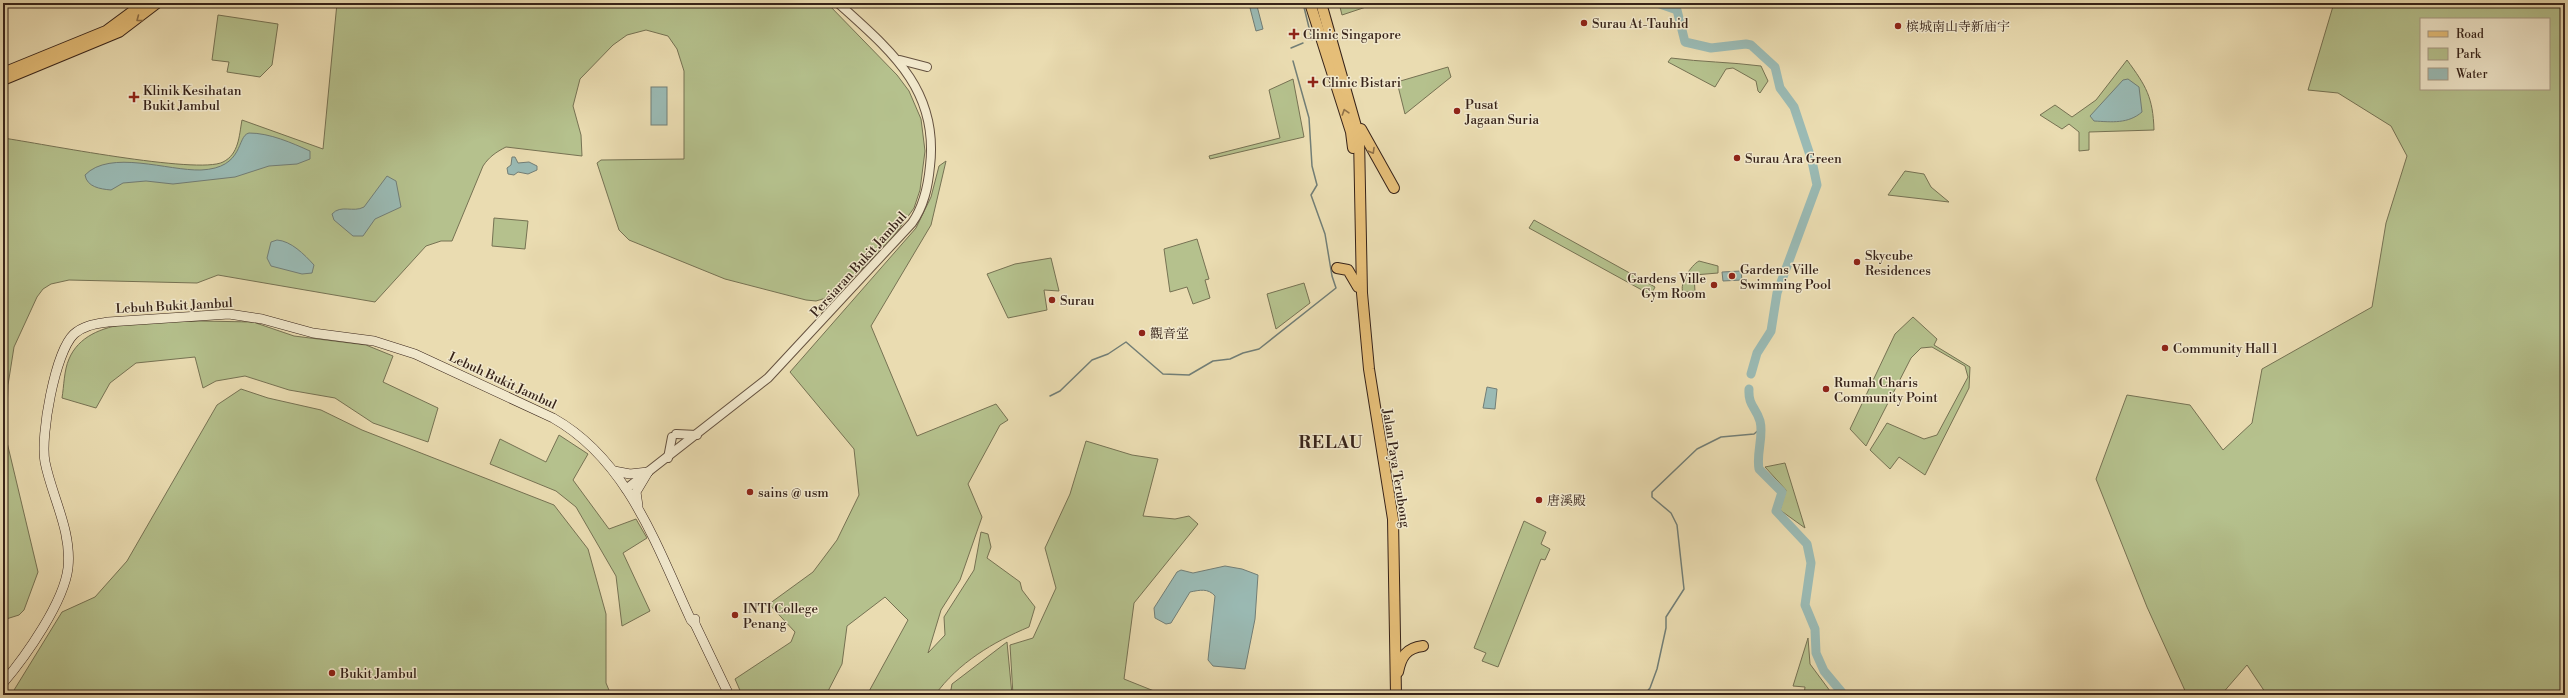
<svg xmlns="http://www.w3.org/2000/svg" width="2568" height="698" viewBox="0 0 2568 698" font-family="'Libre Bodoni','Noto Serif SC',serif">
  <rect width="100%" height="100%" fill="#eadcb1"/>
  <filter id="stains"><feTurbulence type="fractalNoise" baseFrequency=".005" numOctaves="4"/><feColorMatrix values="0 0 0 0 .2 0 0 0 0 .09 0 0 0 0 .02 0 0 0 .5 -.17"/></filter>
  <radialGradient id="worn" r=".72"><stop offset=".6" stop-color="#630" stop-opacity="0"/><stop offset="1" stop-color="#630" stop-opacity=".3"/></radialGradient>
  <g fill="#b5c18d" stroke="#767253" fill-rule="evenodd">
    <path d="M337 3H827L897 75 909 91 921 119 925 151 920 190 914 208 891 240 836 295 816 301 806 300 725 279 629 240 619 230 597 163 601 160 684 159V71L677 49 668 36 646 30 627 35 613 45 580 79 573 106 581 135 582 156 506 147C496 152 489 157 483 166L452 241H441L426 246 375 302 218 275 197 283 69 280 51 284 43 289 37 297 14 347 8 385 6 438 38 572 24 610 19 615 3 620V138C39 143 198 175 223 162 239 154 239 136 242 120L323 149Z"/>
    <polygon points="1339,3 1378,3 1342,15"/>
    <path d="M2334 3H2565V695H2267L2247 665 2221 695H2187L2147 607 2096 479 2127 395 2190 405 2223 450 2252 423 2262 369 2372 307 2386 223 2407 156 2391 126 2338 93 2308 90ZM2421 19H2549V89H2421Z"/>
    <polygon points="218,15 278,24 272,65 260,77 227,72 229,62 212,60"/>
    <path d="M1671 58C1701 62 1730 62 1761 66L1768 81 1760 93 1758 91 1756 81 1733 68 1726 69 1715 87 1668 62Z"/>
    <path d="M2127 60C2146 86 2153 97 2154 130L2089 132V150L2079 151V132L2069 124 2062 129 2040 115 2055 105 2072 117 2096 100Z"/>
    <polygon points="1448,67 1451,77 1405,114 1397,82"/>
    <polygon points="1293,79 1304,137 1210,159 1209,156 1280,138 1269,90"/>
    <path d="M946 161 931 225 871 326 917 436 996 404 1008 420 1000 425 968 484 982 517 960 580 941 610 928 653 945 635 944 617 974 570 981 532 988 534 991 547 987 558 1020 582 1022 590 1035 607 1029 627C993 642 958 663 935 695H867L908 620 885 597 847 626 842 664 826 695H742L735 679 791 642 795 632 769 604 813 572 837 540 859 495 854 449 790 372 916 228 931 197 939 166Z"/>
    <polygon points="1905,171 1924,174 1931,187 1949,202 1888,195"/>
    <polygon points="494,218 528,221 525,249 492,246"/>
    <polygon points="1534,220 1655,287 1651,295 1529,228"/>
    <polygon points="1197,239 1209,279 1205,280 1210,298 1193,304 1187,287 1170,292 1164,249"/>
    <polygon points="1051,258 1059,291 1044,290 1047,310 1008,318 987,274 1015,264"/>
    <path d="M1699 261 1718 266V273L1694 275 1695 292H1683C1679 284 1691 265 1699 261Z"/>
    <polygon points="1304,283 1310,303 1276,329 1267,294"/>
    <polygon points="1913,317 1937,339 1934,345 1970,367 1969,388 1925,475 1899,457 1890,469 1870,450 1887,423 1924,439 1937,435 1968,377 1965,366 1932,347 1921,348 1911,358 1866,446 1850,429 1895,334"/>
    <path d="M201 321 253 322 294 336 366 345 393 356 383 382 438 408 428 442 373 423 335 398 289 390 245 376 216 381 203 388 195 357 136 363 110 383 96 408 62 398C64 386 64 370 69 359 88 314 160 323 201 321Z"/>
    <polygon points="241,389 268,398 321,410 362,430 554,505 588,549 606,614 606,683 611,695 11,695 62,612 95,597 127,561 217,405"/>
    <polygon points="559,435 588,454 573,480 609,529 636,519 647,538 623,553 650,611 622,626 616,576 576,507 556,491 490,464 500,439 546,462"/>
    <polygon points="1086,441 1132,455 1158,459 1143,516 1175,519 1189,516 1198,524 1134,603 1124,679 1164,695 1013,695 1010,645 1033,638 1056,588 1045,548 1070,494"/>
    <polygon points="1785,463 1805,528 1780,510 1786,490 1765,467"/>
    <polygon points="1524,521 1546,532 1541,544 1550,549 1545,560 1541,559 1498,667 1482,661 1486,653 1474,648"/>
    <polygon points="1808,638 1810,664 1833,695 1804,695 1805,687 1793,686"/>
    <polygon points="1007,642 1012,695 950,695 952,684"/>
  </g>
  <g fill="#9abab4" stroke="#727e76">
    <polygon points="1257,6 1263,29 1256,31 1250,8"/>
    <path d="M2128 79 2139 87 2142 112C2128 124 2112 122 2094 121L2090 116 2123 80Z"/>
    <rect x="651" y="87" width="16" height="38"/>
    <path d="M249 133C270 133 292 143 310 151V159L297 164 269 166 235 177 173 184 146 181 123 183 111 190C100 189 87 187 85 175 110 149 168 171 201 170 245 168 236 136 249 133Z"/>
    <polygon points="512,157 515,157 518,163 529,162 537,166 537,170 528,174 518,172 514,175 508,174 507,168 511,165"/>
    <path d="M387 176 396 181 401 207 375 219 363 236H353L334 220 332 214C341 204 353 213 364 207Z"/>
    <path d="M277 240C291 241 304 254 314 265L312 273 302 274 271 266 267 258 271 242Z"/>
    <polygon points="1741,271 1742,280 1723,281 1722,272"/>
    <polygon points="1487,387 1497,389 1495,409 1483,408"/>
    <path d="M1225 566 1242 569 1258 575 1255 619 1245 669 1213 666 1208 660 1215 596C1208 588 1200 590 1190 592L1171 623 1166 624 1155 618 1154 608 1177 572 1181 570 1193 573Z"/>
  </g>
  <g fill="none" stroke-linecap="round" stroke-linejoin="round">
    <g stroke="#727e76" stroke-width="1.5">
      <polyline points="1303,3 1312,40"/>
      <polyline points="1291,48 1303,43"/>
      <polyline points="1050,396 1060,391 1092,360 1108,354 1126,342 1163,374 1189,375 1213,361 1230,359 1243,353 1259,349 1336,288 1332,276 1325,234 1311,195 1317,185 1312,166 1309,118 1293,61"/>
      <polyline points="1644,695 1650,688 1657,669 1666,628 1666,617 1684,589 1677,525 1671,513 1652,497 1652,492 1697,449 1721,437 1754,434 1761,428"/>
    </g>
    <g stroke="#9abab4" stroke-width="9">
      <polyline points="1657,3 1677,10 1685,42 1711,48 1746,44 1751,45 1775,67 1780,88 1794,107 1812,161 1817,185 1777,293 1771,331 1757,353 1751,374"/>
      <path d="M1749 389C1748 406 1756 407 1760 421 1764 436 1756 453 1759 469L1782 492 1776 511 1807 544 1811 563 1805 605 1815 629 1816 653 1824 671 1844 695"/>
    </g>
    <defs>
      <g id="tertiary">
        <polyline points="900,60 927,67"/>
        <polyline points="676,434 697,435"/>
        <polyline points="668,458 672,437"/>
        <path d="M626 489 768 378 912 223C924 206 928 187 930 166 939 89 890 50 838 3"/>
      </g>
      <g id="secondary">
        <polyline points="614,471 630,474 648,472"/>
        <polyline points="638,506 636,492 648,472"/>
        <polyline points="695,619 695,624 729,695"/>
        <path d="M3 683C26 656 64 602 68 568 72 531 52 497 45 462 40 436 55 352 74 334 84 325 96 324 108 322L229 314 262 319 313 333 374 341 415 354 553 418C628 460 657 547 691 620L695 624"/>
      </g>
      <g id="primary">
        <polyline points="1310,3 1351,132 1353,148"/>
        <polyline points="1321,3 1359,137 1362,293 1369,369 1393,519 1396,695"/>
        <polyline points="3,73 106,31 144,3"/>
        <polyline points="3,80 119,32 157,3"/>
        <polyline points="1361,129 1394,188"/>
        <polyline points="1337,268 1348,270 1358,287"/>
        <path d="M1398 672C1401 657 1406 648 1423 646"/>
      </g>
    </defs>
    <use href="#tertiary" stroke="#64513f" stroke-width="10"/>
    <use href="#secondary" stroke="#372319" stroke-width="10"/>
    <use href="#primary" stroke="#372319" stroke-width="12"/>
    <use href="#tertiary" stroke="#f1e8cc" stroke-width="8"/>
    <use href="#secondary" stroke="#f1e8cc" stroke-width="9"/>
    <use href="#primary" stroke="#e5be78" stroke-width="10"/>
  </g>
  <defs><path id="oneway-chevron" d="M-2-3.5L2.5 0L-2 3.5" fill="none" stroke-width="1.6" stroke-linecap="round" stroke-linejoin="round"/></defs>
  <g stroke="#8e7048">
    <use href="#oneway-chevron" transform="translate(139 19) rotate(143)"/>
    <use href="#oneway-chevron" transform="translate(1345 112) rotate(-108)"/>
    <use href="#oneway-chevron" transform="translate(1372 151) rotate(60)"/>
  </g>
  <g fill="#8f2418" stroke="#f1e8cc" stroke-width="1.5">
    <circle cx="1584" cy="23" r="4"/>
    <circle cx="1898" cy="26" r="4"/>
    <path d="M1292 28h4v4h4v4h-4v4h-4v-4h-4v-4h4z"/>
    <path d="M1311 76h4v4h4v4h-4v4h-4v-4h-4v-4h4z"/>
    <path d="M132 91h4v4h4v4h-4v4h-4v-4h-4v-4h4z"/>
    <circle cx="1457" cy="111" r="4"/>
    <circle cx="1737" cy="158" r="4"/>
    <circle cx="1857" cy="262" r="4"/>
    <circle cx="1732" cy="276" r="4"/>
    <circle cx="1714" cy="285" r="4"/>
    <circle cx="1052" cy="300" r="4"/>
    <circle cx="1142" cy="333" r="4"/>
    <circle cx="2165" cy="348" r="4"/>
    <circle cx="1826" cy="389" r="4"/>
    <circle cx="750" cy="492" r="4"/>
    <circle cx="1539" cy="500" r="4"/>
    <circle cx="735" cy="615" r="4"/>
    <circle cx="332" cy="673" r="4"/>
  </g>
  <g text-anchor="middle" stroke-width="3" stroke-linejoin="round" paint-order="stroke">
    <g font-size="13" fill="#372319" stroke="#f1e8cc" text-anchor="start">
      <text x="1592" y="28">Surau At-Tauhid</text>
      <text x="1906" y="31">槟城南山寺新庙宇</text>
      <text x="1303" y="39">Clinic Singapore</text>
      <text x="1322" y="87">Clinic Bistari</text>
      <text x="143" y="95">Klinik Kesihatan<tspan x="143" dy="15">Bukit Jambul</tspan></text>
      <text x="1465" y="109">Pusat<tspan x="1465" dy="15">Jagaan Suria</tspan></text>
      <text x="1745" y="163">Surau Ara Green</text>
      <text x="1865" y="260">Skycube<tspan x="1865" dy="15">Residences</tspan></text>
      <text x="1740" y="274">Gardens Ville<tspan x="1740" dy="15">Swimming Pool</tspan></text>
      <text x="1706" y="283" text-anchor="end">Gardens Ville<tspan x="1706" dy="15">Gym Room</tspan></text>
      <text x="1060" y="305">Surau</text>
      <text x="1150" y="338">觀音堂</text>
      <text x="2173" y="353">Community Hall 1</text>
      <text x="1834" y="387">Rumah Charis<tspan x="1834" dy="15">Community Point</tspan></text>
      <text x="758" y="497">sains @ usm</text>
      <text x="1547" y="505">唐溪殿</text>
      <text x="743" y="613">INTI College<tspan x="743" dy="15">Penang</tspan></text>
      <text x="340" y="678">Bukit Jambul</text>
    </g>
    <g font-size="13" fill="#372319" stroke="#f1e8cc">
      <text transform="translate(858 264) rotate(-48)" y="5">Persiaran Bukit Jambul</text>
      <text transform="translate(174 305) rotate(-3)" y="5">Lebuh Bukit Jambul</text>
      <text transform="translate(503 380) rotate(25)" y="5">Lebuh Bukit Jambul</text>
      <text transform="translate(1397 468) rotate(81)" y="5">Jalan Paya Terubong</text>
    </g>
    <g font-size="17" font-weight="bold" letter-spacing="1" fill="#372319" stroke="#f1e8cc">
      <text x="1331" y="448">RELAU</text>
    </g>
  </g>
  <rect width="2568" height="698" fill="none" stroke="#eadcb1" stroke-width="16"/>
  <rect x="4" y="4" width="2560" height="690" fill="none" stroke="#372319" stroke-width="2"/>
  <rect x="8" y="8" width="2552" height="682" fill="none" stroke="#372319"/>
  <rect x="2420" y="18" width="130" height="72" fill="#f1e8cc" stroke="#a79984"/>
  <rect x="2428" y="31" width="20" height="6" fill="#e5be78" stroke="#a79984"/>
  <text x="2456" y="38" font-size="12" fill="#372319">Road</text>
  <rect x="2428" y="48" width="20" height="12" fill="#b5c18d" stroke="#a79984"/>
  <text x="2456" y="58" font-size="12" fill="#372319">Park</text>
  <rect x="2428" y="68" width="20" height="12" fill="#9abab4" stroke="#a79984"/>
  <text x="2456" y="78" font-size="12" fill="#372319">Water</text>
  <rect width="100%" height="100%" filter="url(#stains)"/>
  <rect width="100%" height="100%" fill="url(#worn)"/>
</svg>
